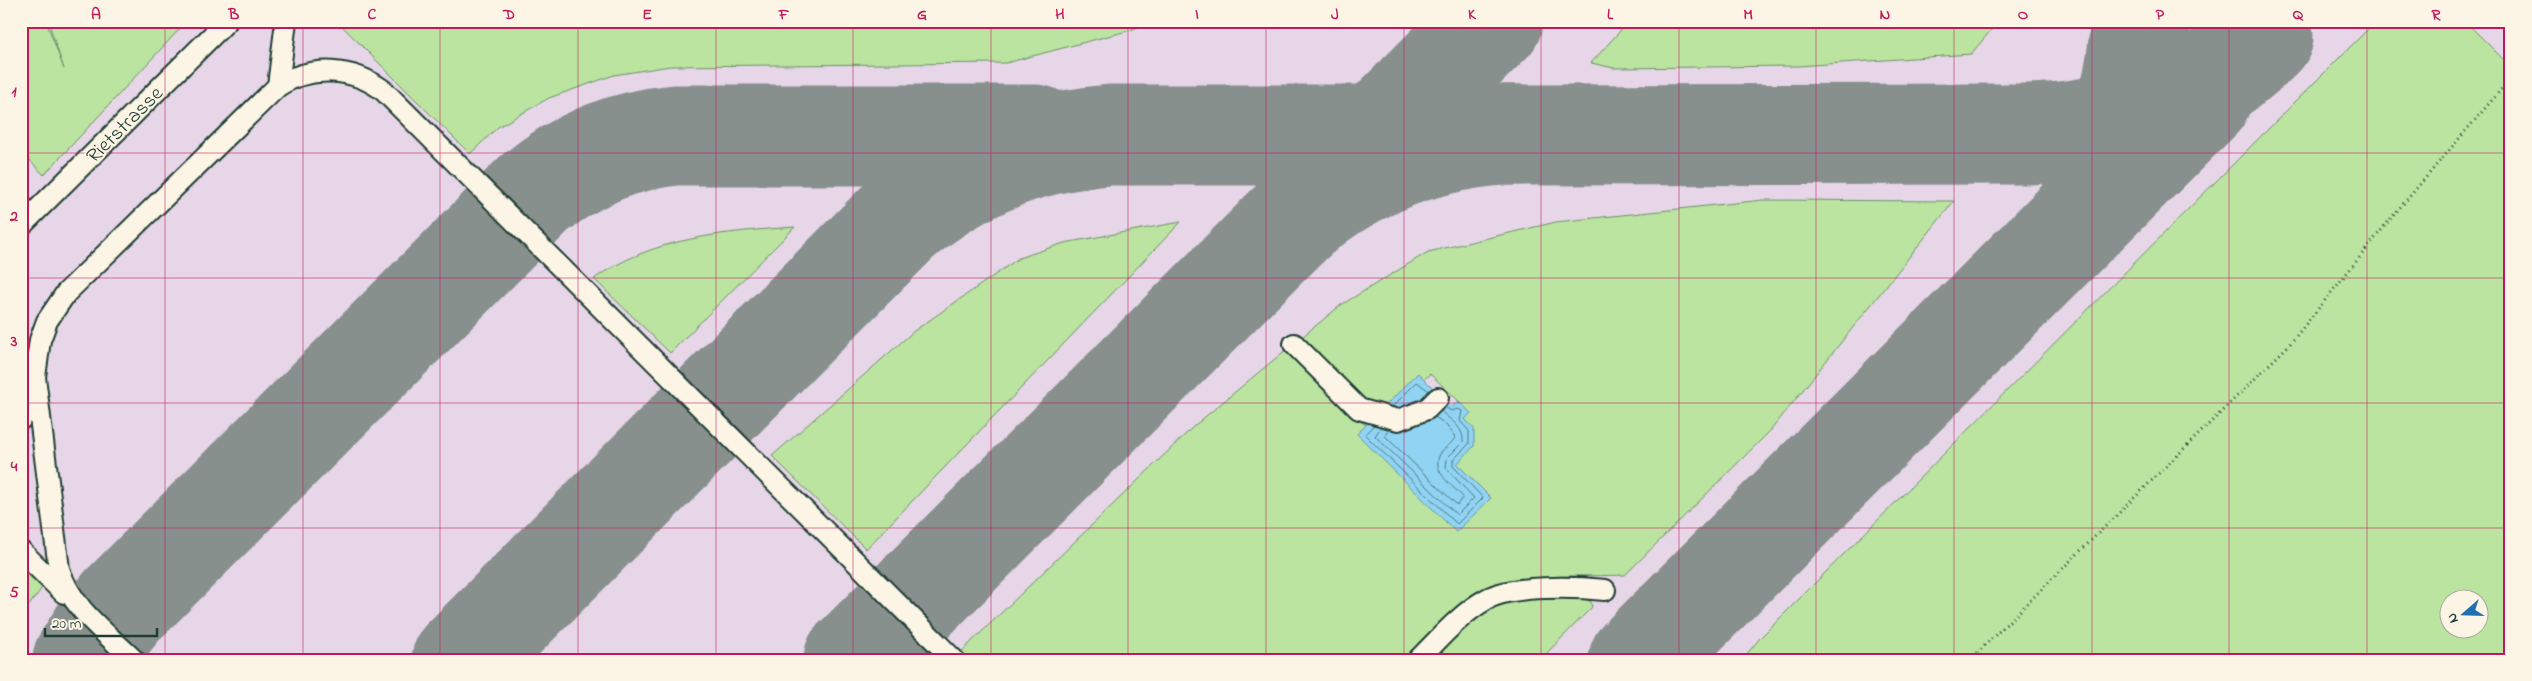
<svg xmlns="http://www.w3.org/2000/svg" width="2532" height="681" viewBox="0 0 2532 681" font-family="'Indie Flower',sans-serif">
  <rect width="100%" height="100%" fill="#efe3e6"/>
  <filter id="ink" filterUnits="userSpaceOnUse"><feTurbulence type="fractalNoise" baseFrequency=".02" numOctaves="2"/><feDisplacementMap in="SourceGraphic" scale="10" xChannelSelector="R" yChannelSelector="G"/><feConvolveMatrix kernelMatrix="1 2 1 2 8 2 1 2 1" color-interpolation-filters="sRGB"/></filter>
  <g filter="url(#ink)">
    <path fill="#e6d6e7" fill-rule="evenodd" d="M21 21H2511V660H21ZM2450 598H2480V628H2450Z"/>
    <g fill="#bbe4a0" stroke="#6d906a" fill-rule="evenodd">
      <polygon points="21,21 46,21 64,69 48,21 187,21 44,175 21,151"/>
      <polygon points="337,21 1151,21 1131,30 1006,63 670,66 614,75 549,98 498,127 470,154"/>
      <polygon points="1629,21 1992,21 1992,29 1971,54 1798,66 1614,68 1591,63"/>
      <path d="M2376 21H2465L2511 67V660H1742L1760 638ZM2480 598V628H2450V598Z"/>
      <path d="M1763 200 1954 201 1771 430 1625 575C1586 577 1507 572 1474 593 1453 606 1424 641 1405 660H967L961 652 1194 426 1288 348 1350 415 1368 426 1440 423 1461 403 1430 374C1409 392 1404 409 1372 406L1302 337 1341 305 1428 252 1556 222Z"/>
      <polygon points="1181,222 866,549 772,456 914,331 1019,258 1064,243"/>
      <path d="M795 227 670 353 594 279C652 237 726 232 795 227Z"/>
      <polygon points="21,568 42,588 21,616"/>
      <polygon points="1526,596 1581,597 1591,602 1592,607 1540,660 1432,660 1475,617 1496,603"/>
    </g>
    <polygon fill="#91d3f3" stroke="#6397a7" points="1418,373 1452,407 1458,401 1471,413 1465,419 1474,429 1474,446 1457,464 1491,498 1456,532 1357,434"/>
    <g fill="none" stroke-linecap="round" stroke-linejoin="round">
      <g stroke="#4d7980" stroke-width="1">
        <polyline points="1392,407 1417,382 1429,391"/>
        <polyline points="1374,425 1366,433 1366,436 1457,524 1483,498 1453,466 1453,460 1469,444 1469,431 1460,421 1462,411 1458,409 1451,411 1445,407"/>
        <path d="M1381 427 1375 436 1457 515 1474 498 1446 468 1447 458 1463 442C1464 426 1449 420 1441 411"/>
        <path d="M1389 429 1385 436 1457 505 1463 497C1452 485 1428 470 1442 451 1447 446 1453 443 1455 437L1447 425 1435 417"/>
      </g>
      <g stroke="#87908d" stroke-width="101">
        <path d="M2100 170C2125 124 2139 74 2140 21"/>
        <path d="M1280 233C1339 173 1420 141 1503 135L2025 134C2113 134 2201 99 2263 36"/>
        <path d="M83 660 100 633 123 605 534 194C576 159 622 140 676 135H1035"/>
        <path d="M462 660 897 223C957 170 1031 141 1110 135H1518"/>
        <polyline points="854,660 1492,21"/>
        <polyline points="1639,660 2201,98"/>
      </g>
    </g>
    <polygon fill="#d1b9e8" stroke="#1f3d34" points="21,151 30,160 21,168"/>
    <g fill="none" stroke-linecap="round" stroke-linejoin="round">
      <defs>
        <g id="lane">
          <polyline points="278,86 286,21"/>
          <polyline points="21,226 227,21"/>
          <polyline points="1294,344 1359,409 1398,420 1427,409 1438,398"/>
          <polyline points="21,419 32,395 34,386"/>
          <polyline points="21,551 64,593"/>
          <path d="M134 660C105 632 71 608 59 569L35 377 40 340 47 321 66 293 278 86C311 65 353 67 384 91L954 660"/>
          <path d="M1418 660C1440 638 1460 614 1487 599 1512 585 1576 587 1605 590"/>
        </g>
      </defs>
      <use href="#lane" stroke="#1f3d34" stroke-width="24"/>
      <polyline stroke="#1f3d34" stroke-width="3" stroke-dasharray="1 4" stroke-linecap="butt" points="1970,660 2289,345 2392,217 2511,78"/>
      <use href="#lane" stroke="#fcf5e5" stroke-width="20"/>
    </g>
  </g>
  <path fill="none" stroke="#c2185b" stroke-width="1" stroke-opacity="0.55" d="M165 21V660M303 21V660M440 21V660M578 21V660M716 21V660M853 21V660M991 21V660M1128 21V660M1266 21V660M1404 21V660M1541 21V660M1679 21V660M1816 21V660M1954 21V660M2092 21V660M2229 21V660M2367 21V660M21 153H2511M21 278H2511M21 403H2511M21 528H2511"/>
  <g text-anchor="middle" stroke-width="4" stroke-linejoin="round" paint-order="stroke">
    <g font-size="21" fill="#1f3d34" stroke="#fcf5e5">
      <text transform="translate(124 124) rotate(-45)" y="7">Rietstrasse</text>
    </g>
  </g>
  <rect width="2532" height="681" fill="none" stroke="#fcf5e5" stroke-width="55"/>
  <g transform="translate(2464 614) rotate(250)"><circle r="24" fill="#fcf5e5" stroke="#a4ab9e"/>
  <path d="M0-4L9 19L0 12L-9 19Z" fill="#1f6fb2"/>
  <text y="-8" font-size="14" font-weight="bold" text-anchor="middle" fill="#1f3d34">N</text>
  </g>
  <path d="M45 628v8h112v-8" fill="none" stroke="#1f3d34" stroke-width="2.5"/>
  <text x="52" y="628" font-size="15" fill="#1f3d34" stroke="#fcf5e5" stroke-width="4" paint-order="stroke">20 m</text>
  <rect x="28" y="28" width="2476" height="626" fill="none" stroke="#c2185b" stroke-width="2"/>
  <g font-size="16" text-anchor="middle" font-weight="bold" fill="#c2185b">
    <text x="96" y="19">A</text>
    <text x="234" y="19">B</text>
    <text x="372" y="19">C</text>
    <text x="509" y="19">D</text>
    <text x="647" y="19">E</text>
    <text x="784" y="19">F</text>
    <text x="922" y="19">G</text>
    <text x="1060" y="19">H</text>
    <text x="1197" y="19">I</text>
    <text x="1335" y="19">J</text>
    <text x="1472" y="19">K</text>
    <text x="1610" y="19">L</text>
    <text x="1748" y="19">M</text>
    <text x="1885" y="19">N</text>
    <text x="2023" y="19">O</text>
    <text x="2160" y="19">P</text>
    <text x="2298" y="19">Q</text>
    <text x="2436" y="19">R</text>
    <text x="14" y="96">1</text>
    <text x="14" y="221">2</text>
    <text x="14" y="346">3</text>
    <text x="14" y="471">4</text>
    <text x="14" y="597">5</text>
  </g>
</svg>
